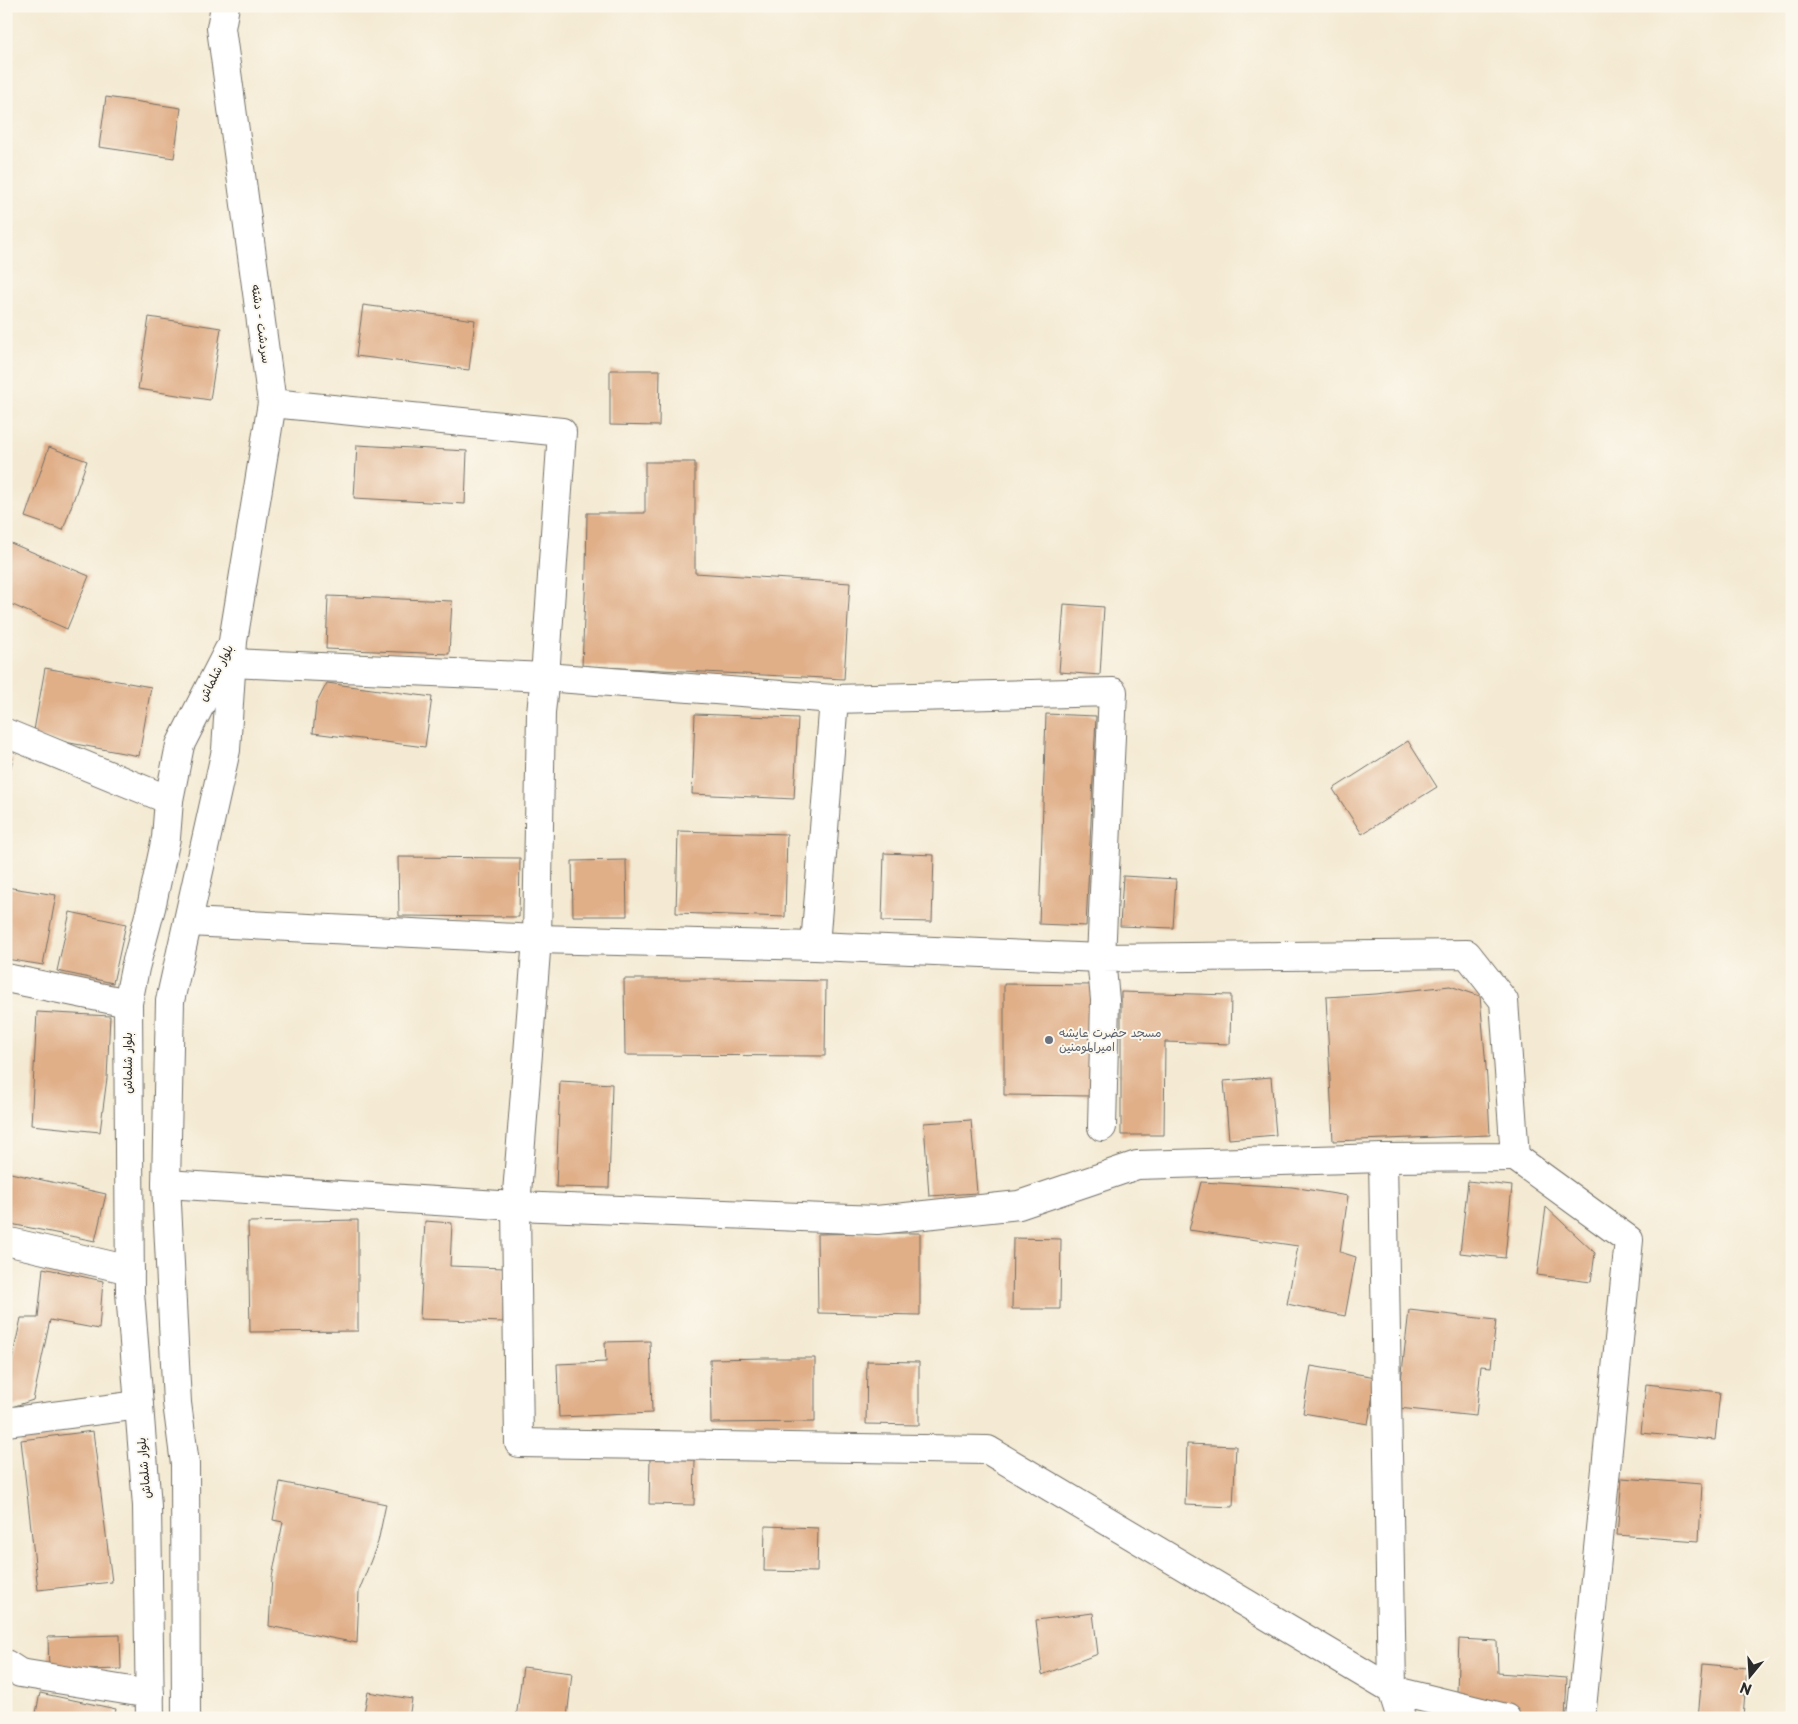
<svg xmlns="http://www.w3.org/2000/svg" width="1798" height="1724" viewBox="0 0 1798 1724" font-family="'Playpen Sans','Playpen Sans Arabic',sans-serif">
  <rect width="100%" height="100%" fill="#fbf7ec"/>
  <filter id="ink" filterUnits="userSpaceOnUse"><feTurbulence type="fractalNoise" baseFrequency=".02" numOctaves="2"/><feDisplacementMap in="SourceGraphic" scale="10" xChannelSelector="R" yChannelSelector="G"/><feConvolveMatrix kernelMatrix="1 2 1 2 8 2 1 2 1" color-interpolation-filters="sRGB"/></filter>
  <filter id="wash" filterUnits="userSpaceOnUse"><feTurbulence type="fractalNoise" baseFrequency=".0096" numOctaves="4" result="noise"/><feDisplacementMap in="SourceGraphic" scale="20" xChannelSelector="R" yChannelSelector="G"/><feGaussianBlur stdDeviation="1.12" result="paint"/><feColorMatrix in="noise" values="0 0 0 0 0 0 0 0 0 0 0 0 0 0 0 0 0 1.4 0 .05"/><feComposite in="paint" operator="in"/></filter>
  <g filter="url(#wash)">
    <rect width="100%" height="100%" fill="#f4ead3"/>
    <g id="blocks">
      <g fill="#e0af88">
        <polygon points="106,97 181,108 174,158 99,147"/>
        <polygon points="363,305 475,320 469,370 356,356"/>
        <polygon points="149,317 221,328 210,400 138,389"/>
        <polygon points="610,370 660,370 659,426 610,425"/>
        <polygon points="357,445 467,451 465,504 354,498"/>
        <polygon points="49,447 87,461 63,530 25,517"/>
        <polygon points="645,462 695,462 695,573 850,583 844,679 582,666 586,572 587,513 645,513"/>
        <polygon points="6,541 89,576 67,629 6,602"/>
        <polygon points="328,596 452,601 449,654 326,649"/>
        <polygon points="1064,604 1104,607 1100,675 1059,672"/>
        <polygon points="45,668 151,687 139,756 33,736"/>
        <polygon points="327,683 432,697 425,747 313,733 316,704"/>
        <polygon points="695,714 798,718 794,799 692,794"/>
        <polygon points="1046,714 1096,716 1086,926 1039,924"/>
        <polygon points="1408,741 1437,787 1362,834 1333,789"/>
        <polygon points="6,757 13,758 7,785 6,785"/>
        <polygon points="678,831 787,834 785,917 676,913"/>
        <polygon points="884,853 934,855 932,922 882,921"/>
        <polygon points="398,857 520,858 519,917 399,916"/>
        <polygon points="626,860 627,916 573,916 572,861"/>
        <polygon points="1123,876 1176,879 1173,928 1120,926"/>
        <polygon points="6,887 56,895 43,965 6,959"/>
        <polygon points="70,912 126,924 113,983 57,971"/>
        <polygon points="624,979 729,979 826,981 825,1056 625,1055"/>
        <polygon points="1004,984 1094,985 1093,1096 1004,1095"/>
        <polygon points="1450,986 1480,996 1487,1079 1490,1135 1333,1141 1326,997 1376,994"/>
        <polygon points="1121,992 1231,995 1230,1044 1165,1042 1164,1135 1121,1135"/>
        <polygon points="37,1012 110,1016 107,1078 100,1132 31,1125"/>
        <polygon points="1271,1077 1276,1135 1229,1139 1224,1081"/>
        <polygon points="560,1081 612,1084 609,1188 556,1187"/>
        <polygon points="971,1120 977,1193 929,1196 924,1123"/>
        <polygon points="6,1172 106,1194 95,1241 6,1223"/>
        <polygon points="1468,1181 1512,1186 1505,1258 1460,1253"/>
        <polygon points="1201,1182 1292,1187 1348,1196 1340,1252 1356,1257 1345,1316 1287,1304 1298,1246 1189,1230"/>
        <polygon points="1546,1207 1595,1253 1591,1282 1537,1275"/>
        <polygon points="358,1220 358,1331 250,1332 248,1222"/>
        <polygon points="425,1221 452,1223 450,1266 504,1268 503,1322 420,1319"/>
        <polygon points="877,1233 920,1233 920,1315 818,1313 817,1234"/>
        <polygon points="1013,1238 1061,1239 1060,1309 1012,1309"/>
        <polygon points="43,1268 103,1281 99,1329 50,1320 33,1400 6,1409 6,1388 21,1318 38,1318"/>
        <polygon points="1409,1310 1496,1320 1491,1367 1481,1366 1476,1416 1398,1408"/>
        <polygon points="650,1341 652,1413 559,1417 557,1364 606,1362 605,1342"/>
        <polygon points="766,1358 815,1358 815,1422 711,1423 710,1359"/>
        <polygon points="867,1361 919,1362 919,1425 866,1424"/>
        <polygon points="1311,1366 1376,1377 1368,1424 1303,1413"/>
        <polygon points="1646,1384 1720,1392 1715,1440 1641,1433"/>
        <polygon points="93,1431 112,1582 38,1590 21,1440"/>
        <polygon points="1187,1444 1236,1446 1233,1507 1185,1505"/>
        <polygon points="650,1459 695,1460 694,1505 649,1504"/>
        <polygon points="1622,1478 1702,1484 1699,1541 1617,1535"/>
        <polygon points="280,1482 386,1504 378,1542 359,1591 357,1643 269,1626 272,1577 283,1522 273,1520"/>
        <polygon points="765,1526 818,1528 817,1572 764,1571"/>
        <polygon points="1093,1613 1098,1654 1042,1675 1036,1620"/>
        <polygon points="120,1635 121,1669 49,1671 48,1637"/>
        <polygon points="1459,1639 1497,1641 1498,1673 1567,1678 1565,1718 1456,1717"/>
        <polygon points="1703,1664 1747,1668 1743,1718 1698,1718"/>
        <polygon points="523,1667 572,1673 567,1718 516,1718"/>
        <polygon points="368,1692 412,1699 409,1718 363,1718"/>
        <polygon points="40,1693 116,1709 114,1718 35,1718"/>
      </g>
    </g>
  </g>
  <g filter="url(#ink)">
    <use href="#blocks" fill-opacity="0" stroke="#716e66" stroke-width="1"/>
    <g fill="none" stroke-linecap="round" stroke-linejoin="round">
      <defs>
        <g id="street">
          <polyline points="272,403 562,432 545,677 541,712 537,939 516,1206 519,1443 988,1450 1392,1690 1401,1718"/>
          <polyline points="231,663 545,677 834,699"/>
          <polyline points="6,733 169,800"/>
          <polyline points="188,922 537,939 815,946 1101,958 1113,692 834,699 815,946"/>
          <polyline points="6,978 128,1003"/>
          <polyline points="1102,1127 1105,1000 1101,958 1467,954 1504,1001 1515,1157 1383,1158"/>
          <polyline points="1515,1157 1629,1240 1581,1718"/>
          <polyline points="166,1184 516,1206 877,1220 1019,1205 1137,1165 1383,1158 1392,1690 1506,1718"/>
          <polyline points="6,1241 130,1270"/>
          <polyline points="6,1422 139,1405"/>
          <polyline points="6,1664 20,1673 150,1694"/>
        </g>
        <g id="secondary">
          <polyline points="150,1718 147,1506 130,1292 128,1003 135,968 151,908 166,838 169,800 180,745 228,651"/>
          <polyline points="186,1718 185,1464 177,1403 166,1184 170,1001 226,750 233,641 272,403 221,28 225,6"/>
        </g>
      </defs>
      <use href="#street" stroke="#716e66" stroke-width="30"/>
      <use href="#secondary" stroke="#716e66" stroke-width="30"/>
      <use href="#street" stroke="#fff" stroke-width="28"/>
      <use href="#secondary" stroke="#fff" stroke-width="28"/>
    </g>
  </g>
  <circle fill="#6b7280" stroke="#fbf7ec" stroke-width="2" cx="1049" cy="1040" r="5"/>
  <g text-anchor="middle" stroke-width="4" stroke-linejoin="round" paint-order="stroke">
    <g font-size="12" fill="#2b2b2b" stroke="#fbf7ec">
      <text transform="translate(261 324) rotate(82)" y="4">سردشت - دشته</text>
      <text transform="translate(216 673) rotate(-63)" y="4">بلوار شلماش</text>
      <text transform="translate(128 1063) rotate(-90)" y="4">بلوار شلماش</text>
      <text transform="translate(144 1468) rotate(-95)" y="4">بلوار شلماش</text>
    </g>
    <g font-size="12" fill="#5b616d" stroke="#fbf7ec" text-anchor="start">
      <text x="1059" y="1037">مسجد حضرت عایشه<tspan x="1059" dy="14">امیرالمومنین</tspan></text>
    </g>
  </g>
  <rect width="1798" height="1724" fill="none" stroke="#fbf7ec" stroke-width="25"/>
  <g transform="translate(1750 1676) rotate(198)" stroke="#fbf7ec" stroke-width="4" paint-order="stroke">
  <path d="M0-4L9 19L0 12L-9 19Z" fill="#2b2b2b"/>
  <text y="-8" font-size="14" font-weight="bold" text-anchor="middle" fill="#2b2b2b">N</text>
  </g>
</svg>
